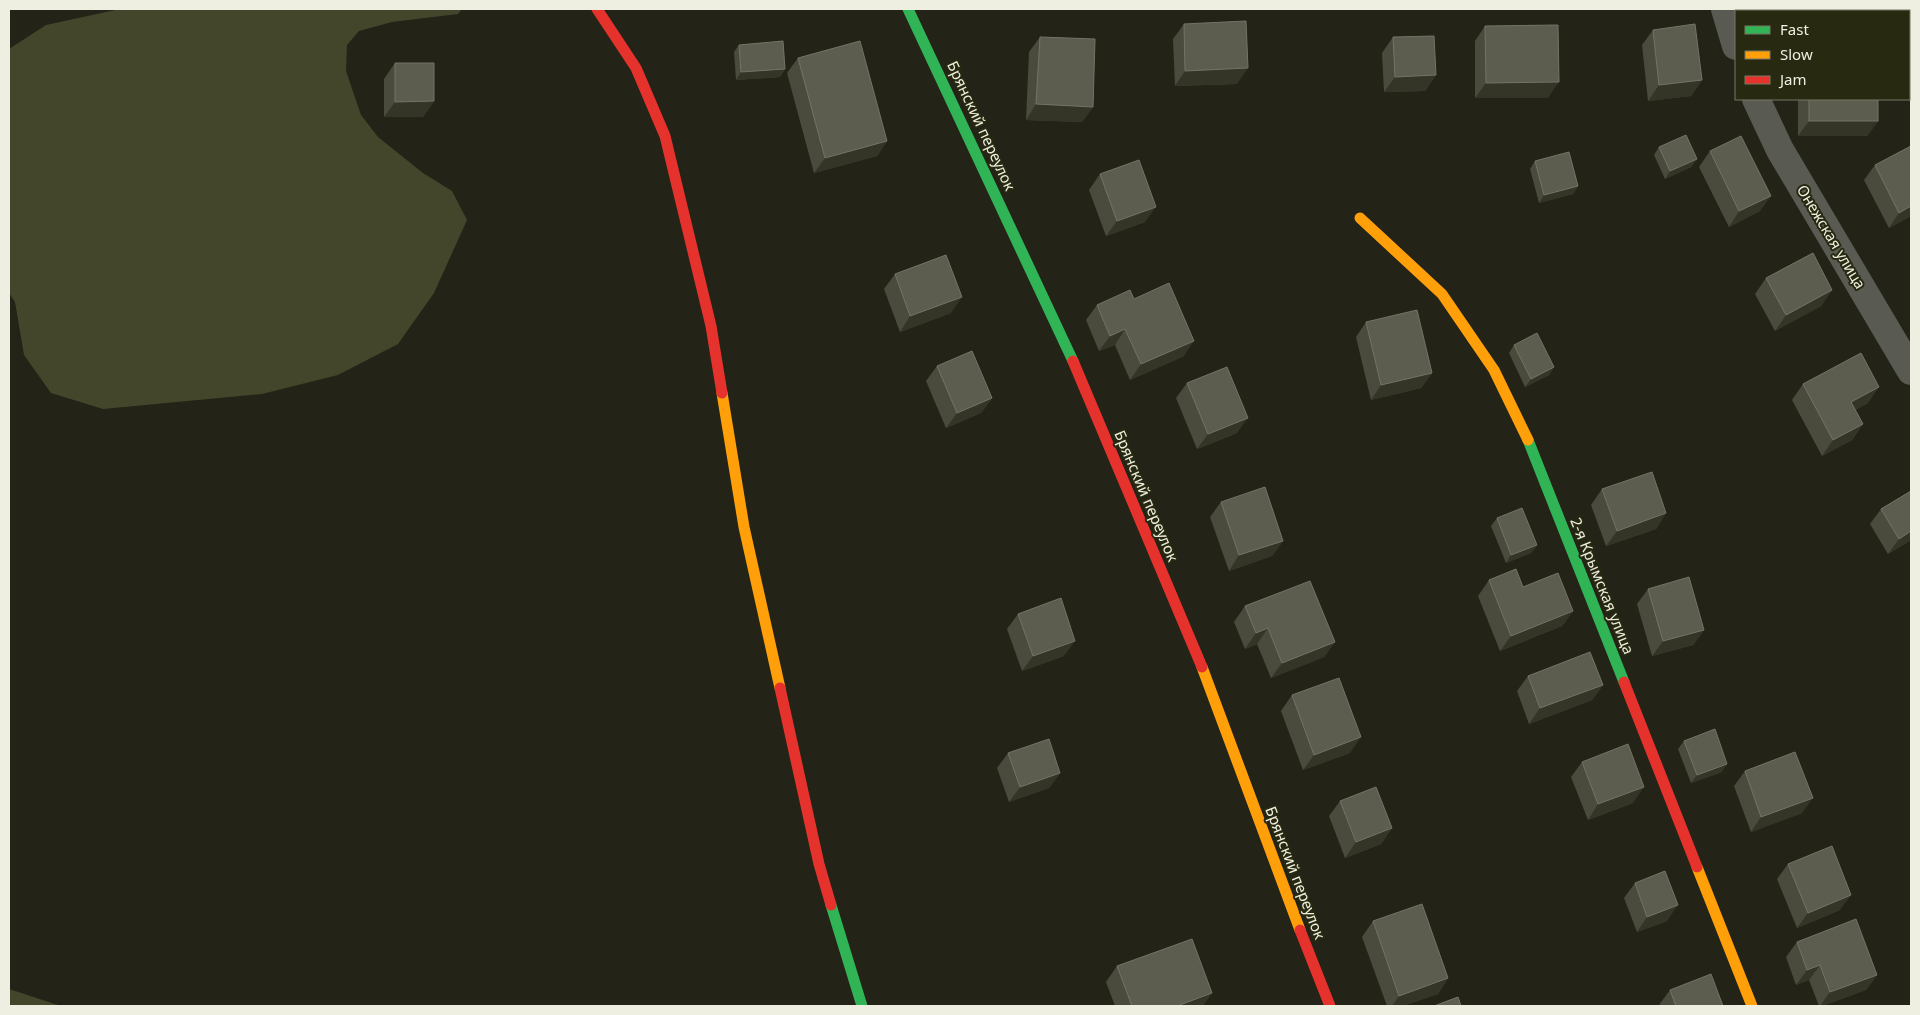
<svg xmlns="http://www.w3.org/2000/svg" width="1920" height="1015" viewBox="0 0 1920 1015" font-family="'Noto Sans',sans-serif">
  <rect width="100%" height="100%" fill="#232317"/>
  <g fill="#44462b">
    <polygon points="120,9 462,9 458,14 392,22 359,31 347,45 346,71 361,115 378,137 423,173 452,191 467,220 434,293 398,344 338,375 262,394 103,409 51,393 24,355 15,302 9,293 9,49 46,25"/>
    <polygon points="9,989 61,1006 9,1006"/>
  </g>
  <g fill="none" stroke-linecap="round" stroke-linejoin="round">
    <g stroke="#595a52" stroke-width="28">
      <polyline points="1725,9 1736,46"/>
      <polyline points="1756,99 1780,150 1911,371"/>
    </g>
    <g stroke="#30b455" stroke-width="11">
      <polyline points="908,9 1073,361"/>
      <polyline points="1528,440 1624,682"/>
      <polyline points="831,905 862,1006"/>
    </g>
    <g stroke="#ff9f0a" stroke-width="11">
      <polyline points="1360,218 1442,294 1494,370 1528,440"/>
      <polyline points="722,393 744,527 780,688"/>
      <polyline points="1202,667 1300,930"/>
      <polyline points="1697,867 1752,1006"/>
    </g>
    <g stroke="#e5322d" stroke-width="11">
      <polyline points="597,9 636,68 665,136 711,326 722,393"/>
      <polyline points="1073,361 1202,667"/>
      <polyline points="1624,682 1697,867"/>
      <polyline points="780,688 819,864 831,905"/>
      <polyline points="1300,930 1330,1006"/>
    </g>
  </g>
  <g fill="#4b4b3d">
    <polygon points="1184,24 1237,84 1175,86 1173,39"/>
    <polygon points="1485,26 1548,98 1475,98 1475,41"/>
    <polygon points="1653,30 1702,80 1691,96 1648,101 1642,45"/>
    <polygon points="1040,37 1093,107 1082,122 1026,120 1029,52"/>
    <polygon points="1393,37 1436,75 1425,91 1384,92 1382,53"/>
    <polygon points="739,45 785,69 780,77 736,80 734,52"/>
    <polygon points="798,58 887,141 877,156 814,173 787,73"/>
    <polygon points="395,63 434,101 423,117 384,117 384,79"/>
    <polygon points="1798,99 1878,99 1878,121 1867,136 1798,136"/>
    <polygon points="1659,147 1697,159 1691,167 1665,179 1654,155"/>
    <polygon points="1710,151 1760,211 1729,227 1699,167"/>
    <polygon points="1535,161 1578,186 1573,194 1539,203 1530,169"/>
    <polygon points="1875,165 1911,216 1889,228 1864,180"/>
    <polygon points="1100,174 1145,222 1106,236 1089,190"/>
    <polygon points="895,274 951,313 900,332 884,289"/>
    <polygon points="1766,278 1832,290 1821,306 1775,331 1755,294"/>
    <polygon points="1134,299 1184,356 1130,380 1115,345 1099,351 1086,320 1097,305"/>
    <polygon points="1366,322 1432,373 1421,388 1371,400 1356,337"/>
    <polygon points="1514,345 1554,367 1549,375 1525,387 1509,353"/>
    <polygon points="937,366 992,398 981,413 946,428 926,381"/>
    <polygon points="1187,383 1237,433 1197,449 1176,398"/>
    <polygon points="1803,384 1868,403 1855,410 1863,424 1852,440 1822,456 1792,400"/>
    <polygon points="1602,489 1666,513 1656,529 1606,546 1591,505"/>
    <polygon points="1911,491 1911,540 1888,554 1870,524 1881,509"/>
    <polygon points="1221,502 1283,541 1272,556 1229,571 1210,517"/>
    <polygon points="1497,518 1537,545 1531,553 1506,563 1491,526"/>
    <polygon points="1489,580 1523,587 1573,611 1562,626 1500,651 1478,596"/>
    <polygon points="1648,589 1704,630 1693,645 1652,656 1637,604"/>
    <polygon points="1245,606 1335,642 1324,657 1271,678 1257,644 1245,649 1234,622"/>
    <polygon points="1018,614 1064,656 1022,671 1007,629"/>
    <polygon points="1528,676 1603,685 1592,700 1529,724 1517,691"/>
    <polygon points="1292,695 1350,753 1303,770 1281,711"/>
    <polygon points="1684,741 1722,772 1691,783 1678,749"/>
    <polygon points="1008,753 1060,773 1049,788 1009,802 997,768"/>
    <polygon points="1582,762 1633,803 1588,820 1571,777"/>
    <polygon points="1745,771 1802,813 1751,832 1734,786"/>
    <polygon points="1340,801 1392,828 1381,844 1345,858 1329,816"/>
    <polygon points="1788,864 1840,910 1797,928 1777,879"/>
    <polygon points="1635,883 1667,921 1637,932 1624,898"/>
    <polygon points="1373,921 1448,978 1438,994 1402,1006 1387,1006 1362,937"/>
    <polygon points="1797,942 1877,975 1866,990 1822,1006 1819,1006 1809,980 1796,985 1786,957"/>
    <polygon points="1117,966 1203,1006 1115,1006 1106,982"/>
    <polygon points="1670,990 1723,1006 1660,1006 1659,1005"/>
  </g>
  <g fill="#343427">
    <polygon points="1248,68 1237,84 1175,86 1185,71"/>
    <polygon points="785,69 780,77 736,80 741,72"/>
    <polygon points="1436,75 1425,91 1384,92 1395,77"/>
    <polygon points="1702,80 1691,96 1648,101 1659,85"/>
    <polygon points="1559,82 1548,98 1475,98 1486,83"/>
    <polygon points="434,101 423,117 384,117 395,102"/>
    <polygon points="1036,104 1093,107 1082,122 1026,120"/>
    <polygon points="1809,121 1878,121 1867,136 1798,136"/>
    <polygon points="887,141 877,156 814,173 825,158"/>
    <polygon points="1697,159 1691,167 1665,179 1670,171"/>
    <polygon points="1578,186 1573,194 1539,203 1544,195"/>
    <polygon points="1771,196 1760,211 1729,227 1739,211"/>
    <polygon points="1911,206 1911,216 1889,228 1899,213"/>
    <polygon points="1156,207 1145,222 1106,236 1117,221"/>
    <polygon points="1832,290 1821,306 1775,331 1786,315"/>
    <polygon points="962,297 951,313 900,332 910,316"/>
    <polygon points="1125,329 1115,345 1099,351 1110,336"/>
    <polygon points="1194,341 1184,356 1130,380 1141,364"/>
    <polygon points="1554,367 1549,375 1525,387 1531,379"/>
    <polygon points="1432,373 1421,388 1371,400 1381,385"/>
    <polygon points="1879,387 1868,403 1840,418 1851,402"/>
    <polygon points="992,398 981,413 946,428 957,413"/>
    <polygon points="1248,418 1237,433 1197,449 1208,434"/>
    <polygon points="1863,424 1852,440 1822,456 1833,440"/>
    <polygon points="1666,513 1656,529 1606,546 1617,531"/>
    <polygon points="1911,531 1911,540 1888,554 1899,539"/>
    <polygon points="1283,541 1272,556 1229,571 1239,555"/>
    <polygon points="1537,545 1531,553 1506,563 1511,555"/>
    <polygon points="1573,611 1562,626 1500,651 1511,636"/>
    <polygon points="1268,628 1257,644 1245,649 1256,633"/>
    <polygon points="1704,630 1693,645 1652,656 1663,641"/>
    <polygon points="1075,641 1064,656 1022,671 1033,656"/>
    <polygon points="1335,642 1324,657 1271,678 1282,663"/>
    <polygon points="1603,685 1592,700 1529,724 1540,708"/>
    <polygon points="1361,737 1350,753 1303,770 1314,755"/>
    <polygon points="1727,764 1722,772 1691,783 1697,775"/>
    <polygon points="1060,773 1049,788 1009,802 1020,787"/>
    <polygon points="1644,787 1633,803 1588,820 1598,804"/>
    <polygon points="1813,798 1802,813 1751,832 1761,817"/>
    <polygon points="1392,828 1381,844 1345,858 1356,842"/>
    <polygon points="1851,895 1840,910 1797,928 1808,913"/>
    <polygon points="1678,905 1667,921 1637,932 1647,917"/>
    <polygon points="1820,965 1809,980 1796,985 1807,970"/>
    <polygon points="1877,975 1866,990 1822,1006 1820,1006 1830,992"/>
    <polygon points="1448,978 1438,994 1402,1006 1392,1006 1399,996"/>
    <polygon points="1212,993 1203,1006 1177,1006"/>
  </g>
  <g fill="#5d5d4f" stroke="#747466">
    <polygon points="1246,21 1248,68 1185,71 1184,24"/>
    <polygon points="1695,24 1702,80 1659,85 1653,30"/>
    <polygon points="1558,25 1559,82 1486,83 1485,26"/>
    <polygon points="1434,36 1436,75 1395,77 1393,37"/>
    <polygon points="1040,37 1095,39 1093,107 1036,104"/>
    <polygon points="783,41 785,69 741,72 739,45"/>
    <polygon points="860,41 887,141 825,158 798,58"/>
    <polygon points="395,63 434,63 434,101 395,102"/>
    <rect x="1809" y="99" width="69" height="22"/>
    <polygon points="1686,135 1697,159 1670,171 1659,147"/>
    <polygon points="1741,136 1771,196 1739,211 1710,151"/>
    <polygon points="1911,146 1911,206 1899,213 1875,165"/>
    <polygon points="1569,152 1578,186 1544,195 1535,161"/>
    <polygon points="1139,160 1156,207 1117,221 1100,174"/>
    <polygon points="1813,253 1832,290 1786,315 1766,278"/>
    <polygon points="946,255 962,297 910,316 895,274"/>
    <polygon points="1169,283 1194,341 1141,364 1125,329 1110,336 1097,305 1130,290 1134,299"/>
    <polygon points="1417,310 1432,373 1381,385 1366,322"/>
    <polygon points="1537,333 1554,367 1531,379 1514,345"/>
    <polygon points="972,351 992,398 957,413 937,366"/>
    <polygon points="1861,353 1879,387 1851,402 1863,424 1833,440 1803,384"/>
    <polygon points="1227,367 1248,418 1208,434 1187,383"/>
    <polygon points="1652,472 1666,513 1617,531 1602,489"/>
    <polygon points="1265,487 1283,541 1239,555 1221,502"/>
    <polygon points="1911,491 1911,531 1899,539 1881,509"/>
    <polygon points="1522,508 1537,545 1511,555 1497,518"/>
    <polygon points="1516,569 1523,587 1558,573 1573,611 1511,636 1489,580"/>
    <polygon points="1689,577 1704,630 1663,641 1648,589"/>
    <polygon points="1310,581 1335,642 1282,663 1268,628 1256,633 1245,606"/>
    <polygon points="1061,598 1075,641 1033,656 1018,614"/>
    <polygon points="1590,652 1603,685 1540,708 1528,676"/>
    <polygon points="1339,678 1361,737 1314,755 1292,695"/>
    <polygon points="1715,729 1727,764 1697,775 1684,741"/>
    <polygon points="1049,739 1060,773 1020,787 1008,753"/>
    <polygon points="1628,744 1644,787 1598,804 1582,762"/>
    <polygon points="1795,752 1813,798 1761,817 1745,771"/>
    <polygon points="1376,787 1392,828 1356,842 1340,801"/>
    <polygon points="1832,846 1851,895 1808,913 1788,864"/>
    <polygon points="1665,871 1678,905 1647,917 1635,883"/>
    <polygon points="1422,904 1448,978 1399,996 1373,921"/>
    <polygon points="1856,919 1877,975 1830,992 1820,965 1807,970 1797,942"/>
    <polygon points="1192,939 1212,993 1177,1006 1132,1006 1117,966"/>
    <polygon points="1711,974 1723,1006 1676,1006 1670,990"/>
    <polygon points="1458,997 1461,1006 1434,1006"/>
  </g>
  <g text-anchor="middle" stroke-width="4" stroke-linejoin="round" paint-order="stroke">
    <g font-size="15" fill="#eeefe0" stroke="#282911">
      <text transform="translate(981 126) rotate(65)" y="5">Брянский переулок</text>
      <text transform="translate(1831 237) rotate(59)" y="5">Онежская улица</text>
      <text transform="translate(1146 496) rotate(67)" y="5">Брянский переулок</text>
      <text transform="translate(1602 586) rotate(68)" y="5">2-я Крымская улица</text>
      <text transform="translate(1295 873) rotate(69)" y="5">Брянский переулок</text>
    </g>
  </g>
  <rect width="1920" height="1015" fill="none" stroke="#eeefe0" stroke-width="20"/>
  <rect x="1735" y="10" width="175" height="90" fill="#282911" stroke="#777864"/>
  <rect x="1745" y="26" width="25" height="8" fill="#30b455" stroke="#777864"/>
  <text x="1780" y="35" font-size="15" fill="#eeefe0">Fast</text>
  <rect x="1745" y="51" width="25" height="8" fill="#ff9f0a" stroke="#777864"/>
  <text x="1780" y="60" font-size="15" fill="#eeefe0">Slow</text>
  <rect x="1745" y="76" width="25" height="8" fill="#e5322d" stroke="#777864"/>
  <text x="1780" y="85" font-size="15" fill="#eeefe0">Jam</text>
</svg>
